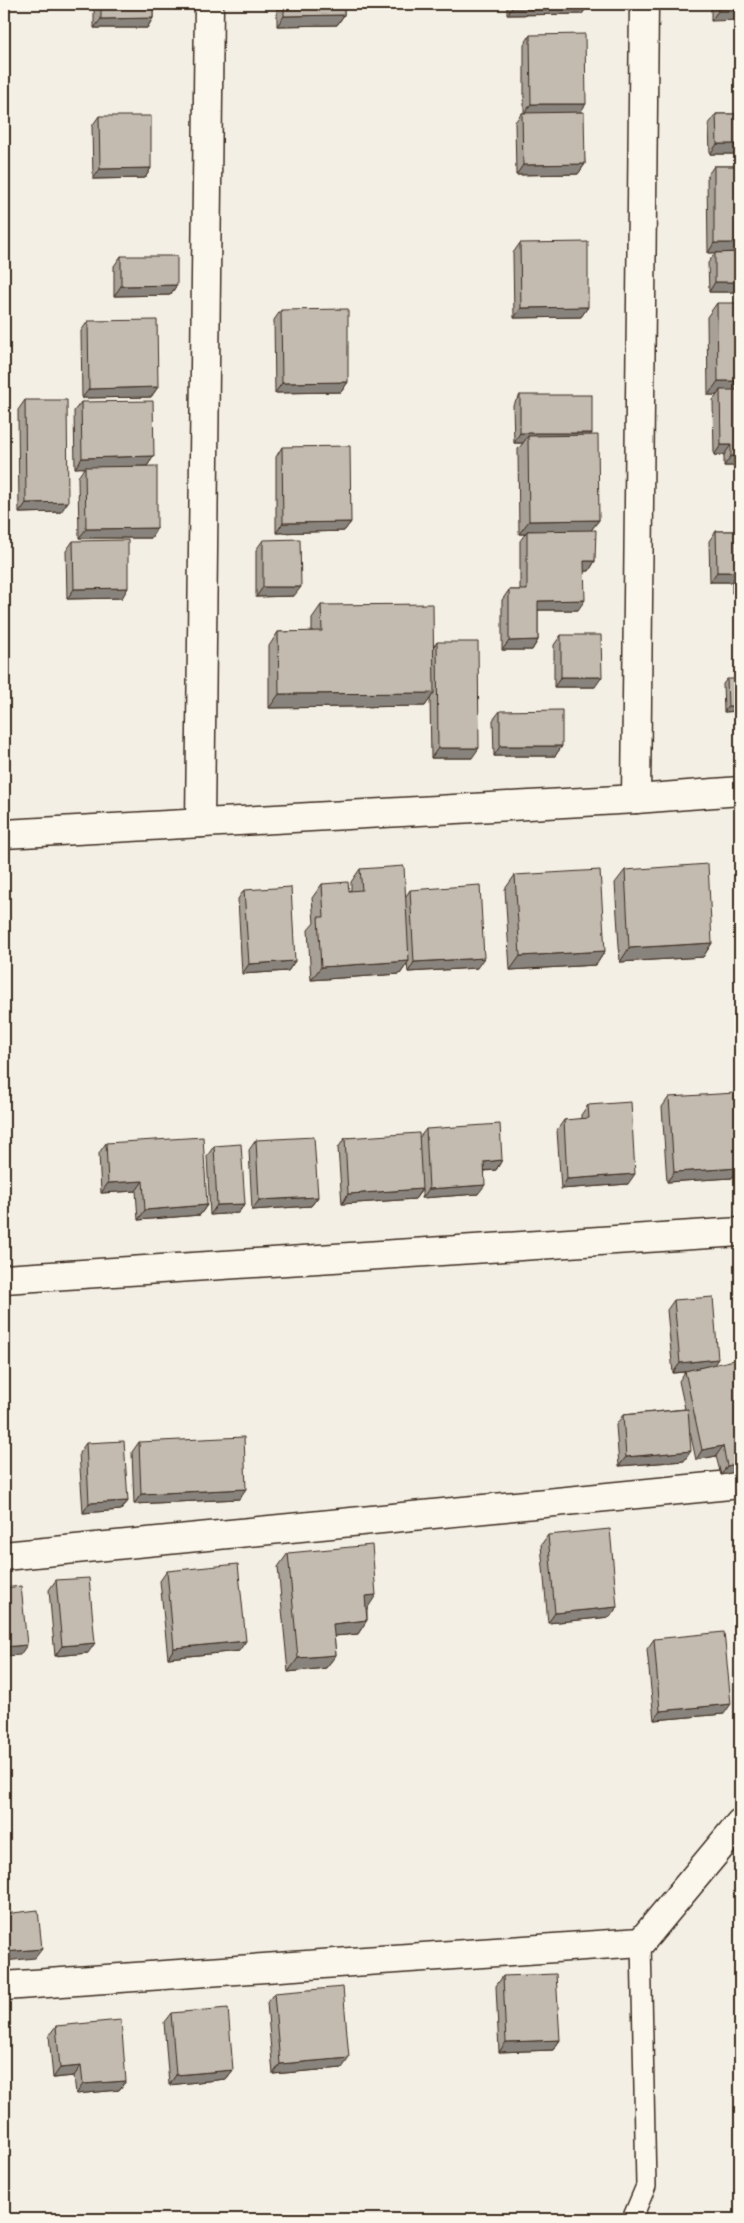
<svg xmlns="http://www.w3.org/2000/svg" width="744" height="2223" viewBox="0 0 744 2223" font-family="'Shantell Sans',sans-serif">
  <rect width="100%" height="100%" fill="#f3efe4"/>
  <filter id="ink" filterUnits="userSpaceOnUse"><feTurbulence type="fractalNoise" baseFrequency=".02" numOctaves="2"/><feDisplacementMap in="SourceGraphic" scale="10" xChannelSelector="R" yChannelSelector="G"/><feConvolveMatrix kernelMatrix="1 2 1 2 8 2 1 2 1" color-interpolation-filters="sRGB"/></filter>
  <g filter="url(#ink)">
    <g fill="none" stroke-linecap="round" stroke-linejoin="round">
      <defs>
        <polyline id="service" points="632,2219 646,2186 641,1942"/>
        <g id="minor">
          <polyline points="636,799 644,4"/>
          <polyline points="200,823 209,4"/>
          <polyline points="4,1279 740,1232"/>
          <polyline points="4,1556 740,1484"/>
          <polyline points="4,1986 641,1942 740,1823"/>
        </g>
        <polyline id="secondary" points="4,834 636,799 740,791"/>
      </defs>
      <use href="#service" stroke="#3b2a1e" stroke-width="22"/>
      <use href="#minor" stroke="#3b2a1e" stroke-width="31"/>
      <use href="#secondary" stroke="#3b2a1e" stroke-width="31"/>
      <use href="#service" stroke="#fbf7ec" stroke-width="19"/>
      <use href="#minor" stroke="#fbf7ec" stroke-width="28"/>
      <use href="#secondary" stroke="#fbf7ec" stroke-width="28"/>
    </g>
    <g fill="#a8a197" stroke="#3b2a1e">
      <polygon points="94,4 153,4 153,18 147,28 94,28"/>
      <polygon points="277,4 344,4 344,15 337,25 277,26"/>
      <polygon points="507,4 589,4 582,14 507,15"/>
      <polygon points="711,4 740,4 711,21"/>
      <polygon points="530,35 581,112 585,164 578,174 516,175 515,122 522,113 524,113 524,45"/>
      <polygon points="716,114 740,114 740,154 710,154 709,124"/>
      <polygon points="99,116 151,168 145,178 93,179 92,126"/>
      <polygon points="714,166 740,166 740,292 709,292 708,263 715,253 735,252 708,253 707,176"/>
      <polygon points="520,243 588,307 581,317 514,318 513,253"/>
      <polygon points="121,256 177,285 170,295 114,296 114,266"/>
      <polygon points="717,303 740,466 724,466 724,455 714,455 713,400 717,395 708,395 707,317"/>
      <polygon points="281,310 348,382 341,392 275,393 274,320"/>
      <polygon points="88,321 158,387 151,397 82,398 81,331"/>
      <polygon points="520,395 592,433 590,435 599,520 591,530 595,561 589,571 584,571 578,610 538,610 538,640 532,650 502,650 502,600 509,590 520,590 520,541 525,534 519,534 518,449 523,443 514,443 513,405"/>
      <polygon points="25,400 61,512 19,513 18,410"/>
      <polygon points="81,402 154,456 147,466 157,528 151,538 79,538 78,477 85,467 75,468 74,411"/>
      <polygon points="282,447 351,522 344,531 276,533 276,457"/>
      <polygon points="716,531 740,531 740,593 732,593 732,582 710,582 709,541"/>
      <polygon points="263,540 294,596 256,597 256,550"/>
      <polygon points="73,541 122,598 67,599 66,551"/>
      <polygon points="321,605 434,646 437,642 472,758 431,758 430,698 425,706 269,708 269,646 278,632 312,632 312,618"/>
      <polygon points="561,635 595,687 554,687 554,645"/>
      <polygon points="727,679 740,711 724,712 723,684"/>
      <polygon points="500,711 562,746 555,756 494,756 493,720"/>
      <polygon points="360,869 406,896 410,890 477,968 408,972 407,964 400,974 311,980 308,930 314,923 312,898 322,884 349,891 351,890 351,882"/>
      <polygon points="625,870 712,943 703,957 620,962 615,883"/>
      <polygon points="515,875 605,951 596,965 510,970 505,889"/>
      <polygon points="244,890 295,961 288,971 242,974 238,899"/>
      <polygon points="669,1097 739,1168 732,1178 667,1182 662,1107"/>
      <polygon points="588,1105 628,1184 561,1189 557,1130 564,1120 581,1119 581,1115"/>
      <polygon points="426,1129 502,1160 496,1170 485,1171 478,1194 422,1198 422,1190 415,1199 342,1204 338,1148 345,1138 419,1138"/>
      <polygon points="256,1140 318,1197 311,1206 252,1210 249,1150"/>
      <polygon points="106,1143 207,1205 200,1215 138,1220 136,1191 101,1193 99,1153"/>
      <polygon points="214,1146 245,1204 238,1213 210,1215 207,1156"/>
      <polygon points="674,1300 714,1365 740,1471 721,1475 716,1456 696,1460 690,1432 684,1461 619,1466 616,1425 623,1415 685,1409 679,1381 685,1372 673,1373 667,1310"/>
      <polygon points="139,1442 239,1499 134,1504 132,1452"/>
      <polygon points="86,1443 128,1501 121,1510 83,1513 79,1453"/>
      <polygon points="548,1535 617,1607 610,1617 548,1623 541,1545"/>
      <polygon points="288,1553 367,1609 367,1620 358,1634 334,1636 336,1655 326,1668 288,1672 278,1567"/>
      <polygon points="167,1571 239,1651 168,1658 160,1581"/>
      <polygon points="56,1580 88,1653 55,1656 49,1590"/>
      <polygon points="654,1639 724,1714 654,1720 647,1649"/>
      <polygon points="503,1976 560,2040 553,2050 499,2052 496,1986"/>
      <polygon points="274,1993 342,2068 273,2074 267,2003"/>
      <polygon points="171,2013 233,2070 226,2079 169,2085 164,2022"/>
      <polygon points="56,2026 126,2081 119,2090 76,2094 74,2076 53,2078 49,2035"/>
    </g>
    <g fill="#88837b" stroke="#3b2a1e">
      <polygon points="589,4 582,14 507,15 514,5"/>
      <polygon points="718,11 740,11 740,20 711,21"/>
      <polygon points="344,15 337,25 277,26 284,16"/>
      <polygon points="153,18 147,28 94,28 101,19"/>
      <polygon points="531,104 586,104 579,114 524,114"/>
      <polygon points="717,144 740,144 740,154 710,154"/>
      <polygon points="585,164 578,174 516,175 523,165"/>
      <polygon points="151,168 145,178 93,179 100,169"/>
      <polygon points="714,243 740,243 740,252 708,253"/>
      <polygon points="715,282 740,282 740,292 709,292"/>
      <polygon points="177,285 170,295 114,296 121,286"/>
      <polygon points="588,307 581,317 514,318 521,308"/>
      <polygon points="718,381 740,381 740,394 720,390 717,395 708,395"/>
      <polygon points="348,382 341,392 275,393 282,383"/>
      <polygon points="158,387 151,397 82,398 89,389"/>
      <polygon points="520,433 592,433 585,443 528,436 523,443 514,443"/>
      <polygon points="721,445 731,445 724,455 714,455"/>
      <polygon points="154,456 147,466 75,468 82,458"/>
      <polygon points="731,456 740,456 740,466 724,466"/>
      <polygon points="68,502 61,512 19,513 26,503"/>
      <polygon points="599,520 589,533 527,531 525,534 519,534 529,521"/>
      <polygon points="351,522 344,531 276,533 283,523"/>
      <polygon points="157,528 151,538 79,538 86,529"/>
      <polygon points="584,561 595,561 589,571 577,571"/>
      <polygon points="717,572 739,572 732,582 710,582"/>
      <polygon points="738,584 740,584 740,593 732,593"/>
      <polygon points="263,587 301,587 294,596 256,597"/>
      <polygon points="128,588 122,598 67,599 74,589"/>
      <polygon points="585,600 578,610 531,610 538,601"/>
      <polygon points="538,640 532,650 502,650 509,641"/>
      <polygon points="561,677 602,677 595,687 554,687"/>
      <polygon points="434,693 425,706 269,708 279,694"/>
      <polygon points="728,706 740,706 740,711 724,712"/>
      <polygon points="500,746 562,746 555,756 494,756"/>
      <polygon points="438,748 479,748 472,758 431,758"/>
      <polygon points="712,943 703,957 620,962 629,948"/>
      <polygon points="605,951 596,965 510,970 520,956"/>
      <polygon points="484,958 477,968 408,972 414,962"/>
      <polygon points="295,961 288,971 242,974 249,964"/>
      <polygon points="409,961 400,974 311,980 321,967"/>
      <polygon points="502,1160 496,1170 477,1171 484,1162"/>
      <polygon points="739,1168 732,1178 667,1182 674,1172"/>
      <polygon points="635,1174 628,1184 561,1189 567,1179"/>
      <polygon points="143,1181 136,1191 101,1193 108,1183"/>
      <polygon points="485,1185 478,1194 422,1198 429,1189"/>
      <polygon points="422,1189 415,1199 342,1204 348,1194"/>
      <polygon points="318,1197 311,1206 252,1210 259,1200"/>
      <polygon points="245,1204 238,1213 210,1215 217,1205"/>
      <polygon points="207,1205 200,1215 138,1220 145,1210"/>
      <polygon points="718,1359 711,1369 673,1373 680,1363"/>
      <polygon points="723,1446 716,1456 696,1460 702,1450"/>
      <polygon points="691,1451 684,1461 619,1466 626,1457"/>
      <polygon points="740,1463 740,1471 721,1475 727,1466"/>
      <polygon points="246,1489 239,1499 134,1504 141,1494"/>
      <polygon points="128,1501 121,1510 83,1513 89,1503"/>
      <polygon points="376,1595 367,1609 356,1609 365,1596"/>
      <polygon points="617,1607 610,1617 548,1623 555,1613"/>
      <polygon points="367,1620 358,1634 323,1637 333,1624"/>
      <polygon points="246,1641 239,1651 168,1658 174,1648"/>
      <polygon points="95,1643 88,1653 55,1656 62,1646"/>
      <polygon points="27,1645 20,1655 4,1656 4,1647"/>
      <polygon points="336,1655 326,1668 288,1672 298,1658"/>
      <polygon points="731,1704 724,1714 654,1720 660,1711"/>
      <polygon points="42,1949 35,1958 4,1961 4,1952"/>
      <polygon points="560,2040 553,2050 499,2052 506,2042"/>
      <polygon points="349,2058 342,2068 273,2074 280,2064"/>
      <polygon points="81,2066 74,2076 53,2078 60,2068"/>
      <polygon points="233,2070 226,2079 169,2085 176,2075"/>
      <polygon points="126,2081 119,2090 76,2094 83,2084"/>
    </g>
    <g fill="#c3bbb0" stroke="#3b2a1e">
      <polygon points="101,4 153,4 153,18 101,19"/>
      <polygon points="284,4 344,4 344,15 284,16"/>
      <polygon points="514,4 589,4 514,5"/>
      <rect x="718" y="4" width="22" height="7"/>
      <polygon points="585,34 586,104 531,104 530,35"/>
      <polygon points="584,112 585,164 523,165 522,113"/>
      <polygon points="716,114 740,114 740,144 717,144"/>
      <polygon points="99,116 151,116 151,168 100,169"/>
      <rect x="714" y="166" width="26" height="77"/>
      <polygon points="588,242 588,307 521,308 520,243"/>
      <polygon points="740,252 740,282 715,282 715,253"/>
      <polygon points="121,256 177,256 177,285 121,286"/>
      <polygon points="717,303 740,303 740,381 718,381"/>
      <polygon points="348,309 348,382 282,383 281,310"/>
      <polygon points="157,320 158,387 89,389 88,321"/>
      <polygon points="720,390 740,390 740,456 731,456 731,445 721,445"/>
      <rect x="520" y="395" width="72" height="38"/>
      <polygon points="25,400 67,400 68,502 26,503"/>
      <polygon points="153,401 154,456 82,458 81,402"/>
      <polygon points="598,435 599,520 529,521 528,436"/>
      <polygon points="350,446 351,522 283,523 282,447"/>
      <polygon points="157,466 157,528 86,529 85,467"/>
      <polygon points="596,530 595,561 584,561 585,600 538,601 538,640 509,641 509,590 527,590 527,531"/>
      <polygon points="716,531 740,531 740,584 738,584 739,572 717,572"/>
      <polygon points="300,539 301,587 263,587 263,540"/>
      <polygon points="128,540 128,588 74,589 73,541"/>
      <polygon points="433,604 434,693 279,694 278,632 322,631 321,605"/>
      <polygon points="561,635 601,635 602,677 561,677"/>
      <polygon points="437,642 478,642 479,748 438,748"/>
      <polygon points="727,679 740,679 740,706 728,706"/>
      <polygon points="562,710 562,746 500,746 500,711"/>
      <polygon points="708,864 712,943 629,948 625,870"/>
      <polygon points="404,866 409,961 321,967 318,917 324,917 322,884 348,882 349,891 362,890 360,869"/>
      <polygon points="600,870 605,951 520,956 515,875"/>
      <polygon points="480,885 484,958 414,962 410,890"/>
      <polygon points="291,887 295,961 249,964 244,890"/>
      <polygon points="735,1093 739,1168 674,1172 669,1097"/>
      <polygon points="631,1102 635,1174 567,1179 564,1120 589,1118 588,1105"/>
      <polygon points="500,1124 502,1160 484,1162 485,1185 429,1189 426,1129"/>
      <polygon points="419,1133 422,1189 348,1194 345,1138"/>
      <polygon points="203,1137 207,1205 145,1210 143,1181 108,1183 106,1143"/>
      <polygon points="314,1137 318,1197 259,1200 256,1140"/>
      <polygon points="241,1144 245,1204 217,1205 214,1146"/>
      <polygon points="713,1297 718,1359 680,1363 674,1300"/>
      <polygon points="739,1359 740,1364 740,1463 727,1466 723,1446 702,1450 685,1371"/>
      <polygon points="688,1409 691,1451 626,1457 623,1415"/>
      <polygon points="244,1437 246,1489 141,1494 139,1442"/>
      <polygon points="124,1441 128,1501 89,1503 86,1443"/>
      <polygon points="610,1529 617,1607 555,1613 548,1535"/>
      <polygon points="372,1545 376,1595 365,1596 367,1620 333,1624 336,1655 298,1658 288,1553"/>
      <polygon points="238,1564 246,1641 174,1648 167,1571"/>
      <polygon points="89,1578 95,1643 62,1646 56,1580"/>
      <polygon points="21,1586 27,1645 4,1647 4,1588"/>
      <polygon points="724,1632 731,1704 660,1711 654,1639"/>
      <polygon points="38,1910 42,1949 4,1952 4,1914"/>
      <polygon points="556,1974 560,2040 506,2042 503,1976"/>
      <polygon points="343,1987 349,2058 280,2064 274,1993"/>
      <polygon points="228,2008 233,2070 176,2075 171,2013"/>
      <polygon points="121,2020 126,2081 83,2084 81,2066 60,2068 56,2026"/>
    </g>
  </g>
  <rect width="744" height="2223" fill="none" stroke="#fbf7ec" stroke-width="20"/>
  <rect x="10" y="10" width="724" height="2203" fill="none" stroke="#3b2a1e" stroke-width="2" filter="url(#ink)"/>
</svg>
